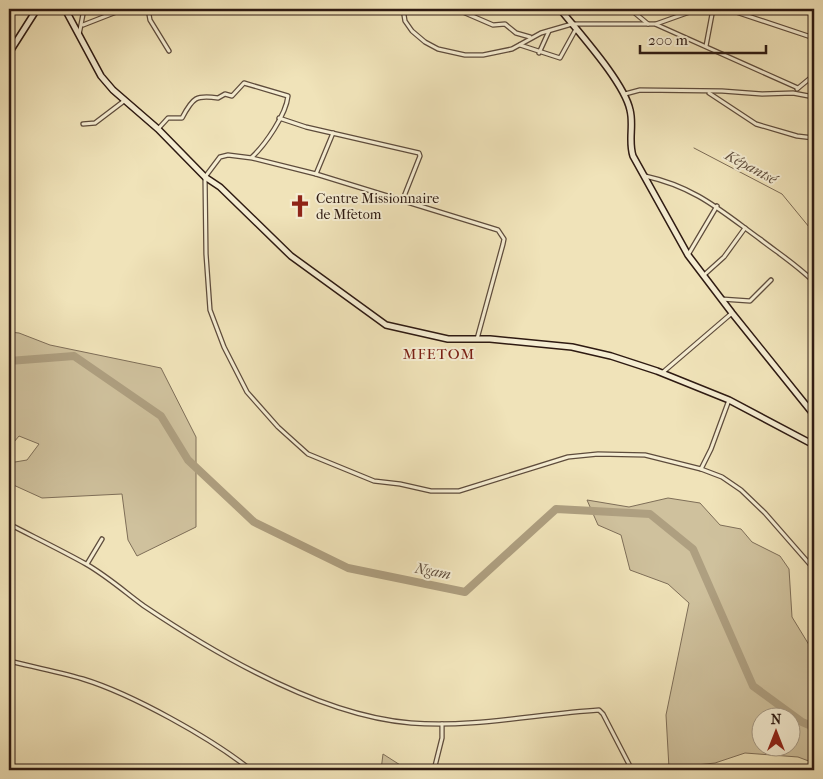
<svg xmlns="http://www.w3.org/2000/svg" width="823" height="779" viewBox="0 0 823 779" font-family="'IM FELL French Canon',serif">
  <rect width="100%" height="100%" fill="#f0e3b9"/>
  <filter id="stains"><feTurbulence type="fractalNoise" baseFrequency=".004" numOctaves="4"/><feColorMatrix values="0 0 0 0 .2 0 0 0 0 .09 0 0 0 0 .02 0 0 0 .5 -.17"/></filter>
  <radialGradient id="worn" r=".72"><stop offset=".6" stop-color="#630" stop-opacity="0"/><stop offset="1" stop-color="#630" stop-opacity=".3"/></radialGradient>
  <g fill="#cfc19d" stroke="#7e6e58" fill-rule="evenodd">
    <polygon points="9,332 19,333 50,345 161,368 196,437 196,527 137,556 128,540 122,494 42,498 9,483 9,463 27,460 39,444 19,436 9,448"/>
    <path d="M668 498 700 503 720 525 741 529 752 542 780 556 789 569 792 617 814 653V763L798 757 745 753 715 763 669 768 666 715 689 603 668 584 630 570 621 535 598 525 587 500 629 507ZM760 716H790V746H760Z"/>
    <polygon points="383,754 408,770 381,770"/>
  </g>
  <g fill="none" stroke-linecap="round" stroke-linejoin="round">
    <polyline stroke="#7b6a54" stroke-width="1" points="694,148 782,194 814,233"/>
    <polyline stroke="#ae9f80" stroke-width="8" points="9,361 74,356 161,416 188,460 254,522 348,568 465,592 556,509 650,514 693,549 753,686 802,722 814,727"/>
    <defs>
      <g id="street">
        <polyline points="148,9 150,20 169,51"/>
        <polyline points="403,9 405,21 412,31 425,42 438,49 465,55 483,55 512,49 541,33 572,24 655,24 798,88"/>
        <polyline points="456,9 493,25 505,24 516,33 530,37"/>
        <polyline points="630,9 648,24"/>
        <polyline points="727,9 814,38"/>
        <polyline points="656,24 698,9"/>
        <polyline points="83,25 124,9"/>
        <polyline points="9,32 12,46"/>
        <polyline points="79,35 84,9"/>
        <polyline points="520,45 560,58 576,29"/>
        <polyline points="706,46 713,9"/>
        <polyline points="539,53 549,31"/>
        <polyline points="797,89 814,75"/>
        <polyline points="709,93 756,124 797,136 814,138"/>
        <polyline points="625,94 640,90 722,91 762,94 793,93 814,97"/>
        <polyline points="279,118 306,127 419,153 420,156 403,199"/>
        <polyline points="83,124 95,123 124,101"/>
        <path d="M158 129 168 118H182C193 97 196 95 218 98L225 94 232 96 244 83 288 96C286 115 265 145 252 157"/>
        <polyline points="316,174 333,133"/>
        <path d="M645 176C695 187 720 210 760 239 778 253 797 265 814 282"/>
        <polyline points="688,255 717,206"/>
        <polyline points="704,275 724,257 745,228"/>
        <polyline points="721,299 750,301 771,280"/>
        <polyline points="477,339 503,244 504,239 498,230 316,174 252,158 228,155 220,157 205,177 206,254 210,310 224,347 247,392 278,427 308,454 374,481 400,484 431,491 459,491 568,457 598,454 645,455 701,469 722,477 741,490 765,513 814,569"/>
        <polyline points="662,373 732,313"/>
        <polyline points="701,469 711,449 729,400"/>
        <path d="M9 524C34 537 61 550 86 564 107 576 125 592 144 606 217 655 322 716 411 723 474 728 536 714 599 710L603 714 632 770"/>
        <polyline points="87,564 102,539"/>
        <path d="M9 661C34 667 59 672 83 679 132 694 211 738 251 770"/>
        <polyline points="437,770 435,766 442,738 442,724"/>
      </g>
      <g id="secondary">
        <polyline points="65,9 101,76 113,90 158,129 205,177 220,187 291,256 386,325 448,339 490,339 572,347 611,356 657,371 729,400 814,445"/>
        <path d="M560 9C579 33 624 82 630 110 634 125 628 141 633 156L688 255 732 313 814 415"/>
        <polyline points="9,53 37,9"/>
      </g>
    </defs>
    <use href="#street" stroke="#5e4c3c" stroke-width="5.5"/>
    <use href="#secondary" stroke="#2e1a12" stroke-width="8"/>
    <use href="#street" stroke="#f5edd2" stroke-width="3"/>
    <use href="#secondary" stroke="#f5edd2" stroke-width="5"/>
  </g>
  <defs>
    <symbol id="church-bare" viewBox="-9 -9 18 18"><path d="M-1.2-6h2.4v3.5h3.3v2.4h-3.3V6h-2.4V-.1h-3.3v-2.4h3.3Z" fill="#8f2418" stroke="#f5edd2" stroke-width="2.5" paint-order="stroke"/></symbol>
  </defs>
  <g fill-rule="evenodd">
    <use href="#church-bare" x="284" y="190" width="32" height="32"/>
  </g>
  <g text-anchor="middle" stroke-width="4" stroke-linejoin="round" paint-order="stroke">
    <g font-size="14" fill="#2e1a12" stroke="#f5edd2" text-anchor="start">
      <text x="316" y="203">Centre Missionnaire<tspan x="316" dy="16">de Mfetom</tspan></text>
    </g>
    <g font-size="15" font-style="italic" fill="#614f3e" stroke="#f5edd2">
      <text transform="translate(751 167) rotate(28)" y="5">Képantsé</text>
      <text transform="translate(433 571) rotate(11)" y="5">Ngam</text>
    </g>
    <g font-size="15" letter-spacing="1" fill="#7a1f14" stroke="#f5edd2">
      <text x="439" y="359">MFETOM</text>
    </g>
  </g>
  <rect width="823" height="779" fill="none" stroke="#f0e3b9" stroke-width="30"/>
  <rect x="10" y="10" width="803" height="759" fill="none" stroke="#2e1a12" stroke-width="2.5"/>
  <rect x="15" y="15" width="793" height="749" fill="none" stroke="#2e1a12"/>
  <g transform="translate(776 732)"><circle r="24" fill="#f5edd2" stroke="#a59985"/>
  <path d="M0-4L9 19L0 12L-9 19Z" fill="#8f2418"/>
  <text y="-8" font-size="14" font-weight="bold" text-anchor="middle" fill="#2e1a12">N</text>
  </g>
  <path d="M640 45v8h126v-8" fill="none" stroke="#2e1a12" stroke-width="2.5"/>
  <text x="648" y="45" font-size="15" fill="#2e1a12" stroke="#f5edd2" stroke-width="4" paint-order="stroke">200 m</text>
  <rect width="100%" height="100%" filter="url(#stains)"/>
  <rect width="100%" height="100%" fill="url(#worn)"/>
</svg>
